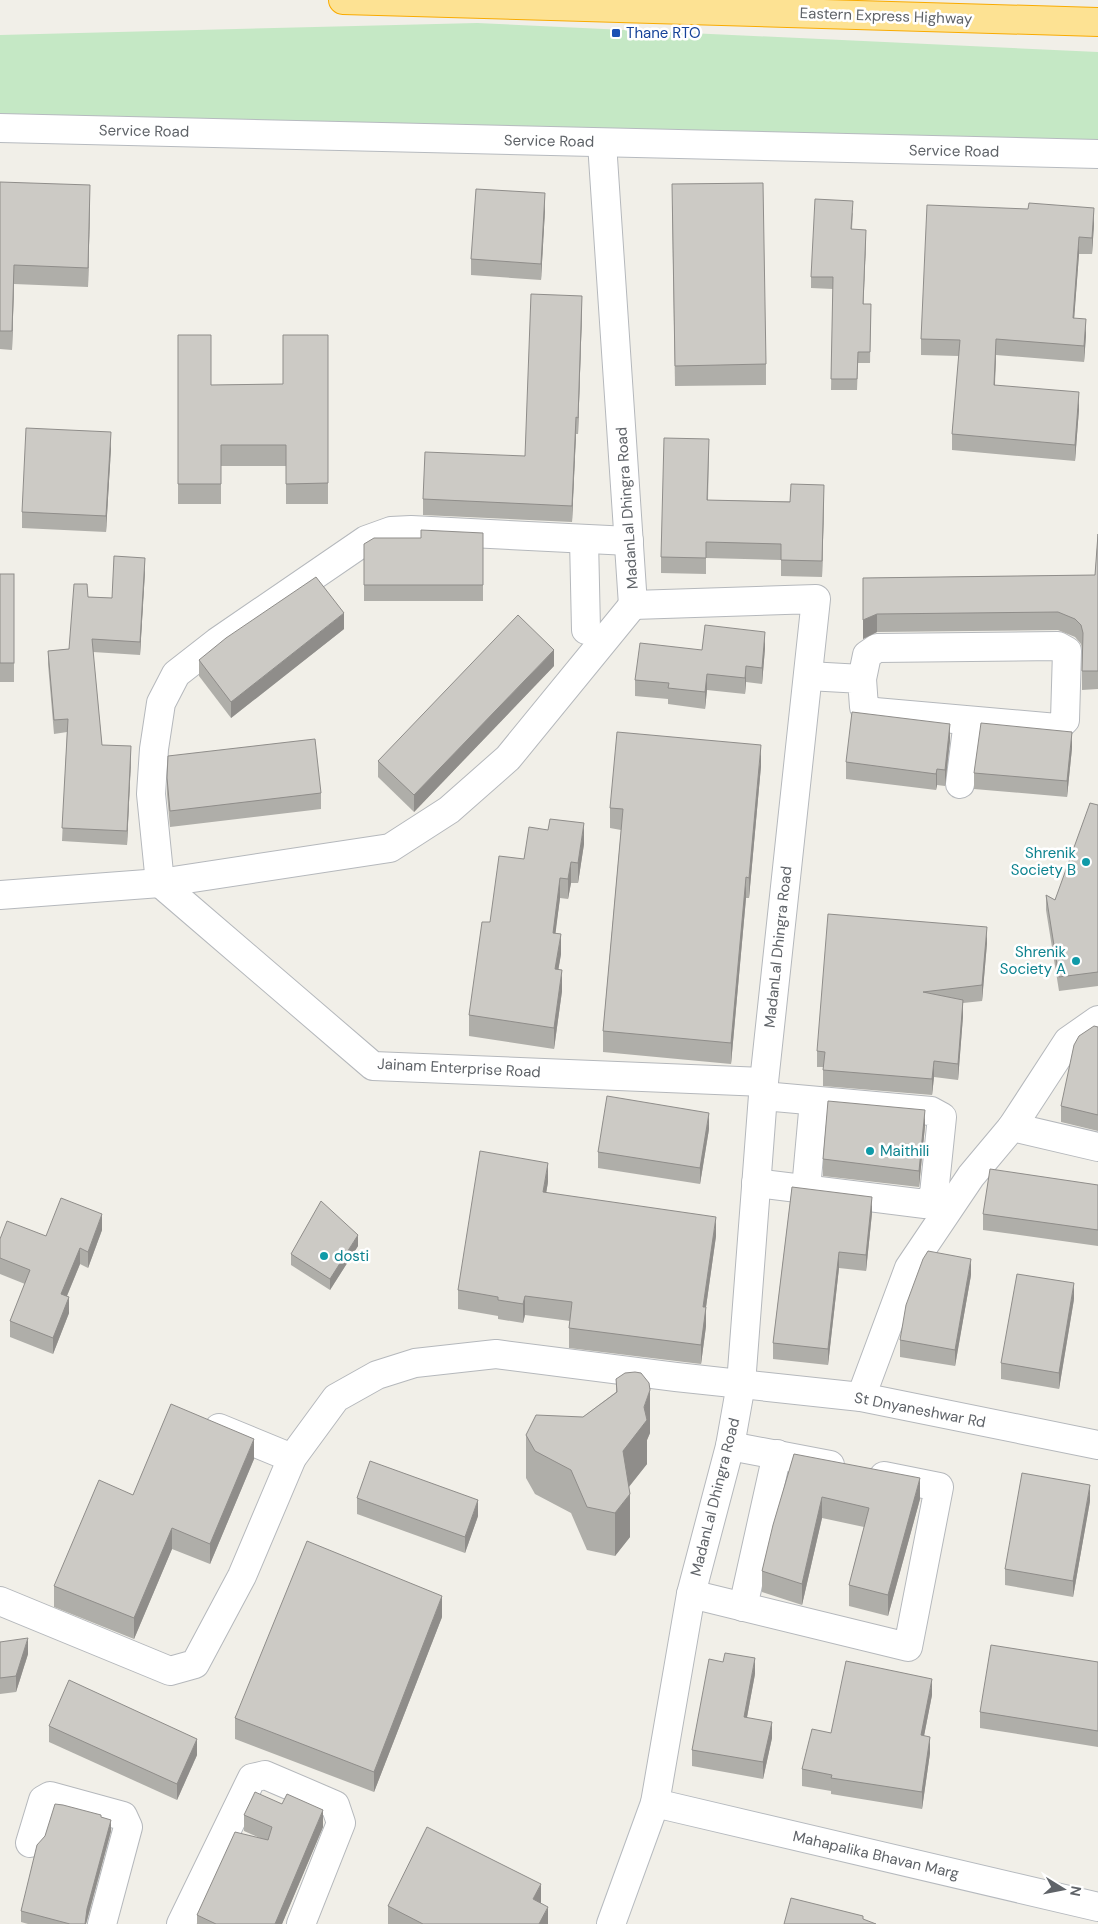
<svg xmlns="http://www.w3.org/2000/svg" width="1098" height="1924" viewBox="0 0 1098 1924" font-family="'DM Sans',sans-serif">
  <rect width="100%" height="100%" fill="#f1efe8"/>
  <polygon fill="#c5e8c5" points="477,23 1098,52 1098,146 485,125 0,115 0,35"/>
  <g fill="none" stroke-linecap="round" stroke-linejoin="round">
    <defs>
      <g id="street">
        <polyline points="602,143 633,605"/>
        <polyline points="584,539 586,630"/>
        <polyline points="629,541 411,530 391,531 366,540 217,642 176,674 161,703 154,749 151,794 160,883 373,1066 764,1082"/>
        <polyline points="633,605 816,599 764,1082 741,1384 730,1446 691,1594 655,1803"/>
        <polyline points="808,676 862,679 867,655 877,648 1058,646 1067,651 1065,720 1057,728 875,712 864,707 862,679"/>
        <polyline points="960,784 968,721"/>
        <polyline points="0,895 160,883 390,848 449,810 508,758 633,605"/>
        <polyline points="1012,1127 1098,1147"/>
        <polyline points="756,1183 925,1204 934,1194 942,1117 931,1111 763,1096"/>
        <polyline points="806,1189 814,1101"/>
        <polyline points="861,1397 909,1268 971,1176 1012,1127 1068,1041 1098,1020"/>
        <polyline points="219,1428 292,1458"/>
        <polyline points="730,1446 830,1465"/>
        <polyline points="691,1594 908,1647 939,1487 884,1476"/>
        <polyline points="0,1601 170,1671 195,1664 242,1576 292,1458 336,1398 377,1375 415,1363 496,1354 676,1377 861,1397 1098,1445"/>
        <polyline points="743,1607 777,1454"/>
        <polyline points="30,1843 43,1800 50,1796 123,1816 128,1827 102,1924"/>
        <polyline points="181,1924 252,1778 265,1775 335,1805 341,1823 301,1924"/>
      </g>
      <g id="secondary">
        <polyline points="0,128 1098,154"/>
        <polyline points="611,1924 655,1803 1098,1907"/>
      </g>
      <polyline id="highway" points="343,0 1098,22"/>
    </defs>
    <use href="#street" stroke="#b5b8bc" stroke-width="30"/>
    <use href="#secondary" stroke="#b6babf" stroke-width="30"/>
    <use href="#highway" stroke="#f9ab00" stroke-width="30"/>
    <use href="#street" stroke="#fff" stroke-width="28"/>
    <use href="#secondary" stroke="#fff" stroke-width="28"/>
    <use href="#highway" stroke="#fde293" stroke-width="28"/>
  </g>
  <g fill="#afaea9">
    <polygon points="0,182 90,204 88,287 14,284 12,350 0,349"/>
    <polygon points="672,205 766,364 766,385 675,386"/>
    <polygon points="545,210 541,280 471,275 471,259"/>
    <polygon points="853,212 852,229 866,241 863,304 871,304 870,363 858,363 857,390 831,390 833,289 811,288 811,277"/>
    <polygon points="1094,224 1092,254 1079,254 1074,318 1086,335 1084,362 996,355 995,385 1079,409 1075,461 952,450 952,434 959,356 921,355 921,339"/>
    <polygon points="582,312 578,434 576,434 572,522 423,515 423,499 525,456"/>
    <polygon points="178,335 211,385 283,384 328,335 328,504 286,504 286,466 221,466 221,504 178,504"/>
    <polygon points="111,448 106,532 22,528 22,512"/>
    <polygon points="709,455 708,500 824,502 822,577 781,576 781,560 706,558 706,574 661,573 661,557"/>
    <polygon points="483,533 483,601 364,601 364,544 421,538"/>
    <polygon points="1098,534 1098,689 1082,690 1082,649 1081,644 1075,637 1058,630 877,632 863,639 863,578 1095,575"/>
    <polygon points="145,571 140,655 93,652 102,745 131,760 127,845 62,841 67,732 54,734 48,664 48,651 69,649 88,597 112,598"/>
    <rect x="0" y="574" width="14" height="108"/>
    <polygon points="344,629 231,718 199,676 199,660"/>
    <polygon points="765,648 762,684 746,682 745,694 707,690 705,709 668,704 668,699 635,696 635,680 702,650"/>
    <polygon points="554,666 414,812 378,777 378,761"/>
    <polygon points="950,740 945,786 937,785 936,790 846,779 846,762"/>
    <polygon points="1072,748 1067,797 974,789 974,773"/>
    <polygon points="761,766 749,898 746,898 731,1064 603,1052 603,1031 621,830 610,828 610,808"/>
    <polygon points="167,778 321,793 321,809 170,827 167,794"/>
    <polygon points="1098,805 1098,986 1059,991 1046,910 1046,895 1055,900"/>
    <polygon points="584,844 578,883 571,883 568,899 560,898 555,933 561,954 558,970 562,991 554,1049 469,1036 469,1015 490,922 524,859"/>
    <polygon points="987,943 982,1001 963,1003 963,1016 958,1080 934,1077 932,1095 823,1086 823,1067 817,1067 817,1051"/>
    <polygon points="1098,1027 1098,1131 1061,1122 1061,1106"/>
    <polygon points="925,1126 919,1187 823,1176 823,1159"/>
    <polygon points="709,1129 700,1184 598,1168 598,1152"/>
    <polygon points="548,1182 546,1193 716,1236 706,1307 706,1326 701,1364 569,1348 569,1328 570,1321 525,1315 523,1323 498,1319 498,1316 458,1309 458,1290"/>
    <polygon points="1098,1185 1098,1246 983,1230 983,1214"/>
    <polygon points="792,1187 872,1213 866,1271 839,1268 828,1365 773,1359 773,1343"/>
    <polygon points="102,1230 88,1268 80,1264 67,1296 69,1313 53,1354 10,1337 10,1321 25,1284 0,1274 0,1239 46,1236"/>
    <polygon points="358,1246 330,1290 291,1265 291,1254"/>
    <polygon points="971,1275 955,1366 900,1357 900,1340"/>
    <polygon points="1074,1299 1059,1389 1001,1379 1001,1363"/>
    <polygon points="616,1379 650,1433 647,1440 647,1464 629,1487 630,1537 615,1556 587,1550 571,1513 535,1494 526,1478 526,1435 583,1417 616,1392"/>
    <polygon points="794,1454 920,1499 888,1616 849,1606 849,1585 864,1527 822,1518 802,1605 762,1592 762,1571"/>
    <polygon points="254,1459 210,1564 172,1549 134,1639 54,1607 54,1586 133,1495"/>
    <polygon points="357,1498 478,1516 465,1553 357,1514"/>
    <polygon points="1090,1501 1073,1597 1005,1585 1005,1569"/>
    <polygon points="442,1617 374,1792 235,1739 235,1718"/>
    <polygon points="0,1642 28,1654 16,1692 0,1694"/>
    <polygon points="1098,1662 1098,1747 980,1728 980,1712"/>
    <polygon points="755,1674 747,1717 772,1738 763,1779 692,1766 692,1750"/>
    <polygon points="932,1695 924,1736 930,1753 922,1809 831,1794 831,1791 802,1786 802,1769 831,1733"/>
    <polygon points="49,1726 197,1755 177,1800 49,1742"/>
    <polygon points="244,1815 323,1827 282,1924 197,1924 197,1915 260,1838 244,1831"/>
    <polygon points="101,1817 111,1831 86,1924 28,1924 21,1922 21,1911"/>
    <polygon points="541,1903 548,1924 388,1924 388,1906"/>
  </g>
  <g fill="#8f8d8a">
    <polygon points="90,185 90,204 88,287 88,268"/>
    <polygon points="545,193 545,210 541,280 541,264"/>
    <polygon points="1094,208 1094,224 1092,254 1092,238"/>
    <polygon points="866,230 866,241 863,315 863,304"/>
    <polygon points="1079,237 1079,254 1073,334 1073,318"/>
    <polygon points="14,265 14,284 12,350 12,331"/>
    <polygon points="582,296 582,312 578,434 578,418"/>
    <polygon points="1086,319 1086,335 1084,362 1084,346"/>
    <polygon points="996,339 996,355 994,401 994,385"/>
    <polygon points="1079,392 1079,409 1075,461 1075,445"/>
    <polygon points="576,417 576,434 572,522 572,506"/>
    <polygon points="111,432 111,448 106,532 106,516"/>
    <polygon points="824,485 824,502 822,577 822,561"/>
    <polygon points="145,558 145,571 140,655 140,642"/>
    <polygon points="344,613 344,629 231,718 231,702"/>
    <polygon points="877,614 877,632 863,639 863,620"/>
    <polygon points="765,632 765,648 762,684 762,668"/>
    <polygon points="554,650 554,666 414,812 414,795"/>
    <polygon points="746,666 746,682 745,694 745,678"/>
    <polygon points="707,674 707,690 705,709 705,692"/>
    <polygon points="950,724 950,740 945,786 945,770"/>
    <polygon points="1072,732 1072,748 1067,797 1067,781"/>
    <polygon points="761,745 761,766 749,898 749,878"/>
    <polygon points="131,746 131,760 127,845 127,831"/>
    <polygon points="937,769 937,785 936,790 936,774"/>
    <polygon points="584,823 584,844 578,883 578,863"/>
    <polygon points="571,862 571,883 568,899 568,879"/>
    <polygon points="746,877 746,898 731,1064 731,1043"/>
    <polygon points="560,878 560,898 553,953 553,933"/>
    <polygon points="987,927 987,943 982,1001 982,985"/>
    <polygon points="561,934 561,954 555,990 555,969"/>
    <polygon points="562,970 562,991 554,1049 554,1028"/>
    <polygon points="963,1000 963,1016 958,1080 958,1064"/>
    <polygon points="934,1061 934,1077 932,1095 932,1079"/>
    <polygon points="925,1110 925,1126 919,1187 919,1171"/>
    <polygon points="709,1113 709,1129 700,1184 700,1168"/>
    <polygon points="548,1163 548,1182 543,1211 543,1192"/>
    <polygon points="872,1197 872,1213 866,1271 866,1255"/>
    <polygon points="102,1214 102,1230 88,1268 88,1252"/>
    <polygon points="716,1217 716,1236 706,1307 706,1326 701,1364 701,1345 703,1307"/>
    <polygon points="358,1235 358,1246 330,1290 330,1279"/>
    <polygon points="80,1248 80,1264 61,1310 61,1294"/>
    <polygon points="839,1252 839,1268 828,1365 828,1349"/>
    <polygon points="971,1259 971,1275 955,1366 955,1350"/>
    <polygon points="1074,1283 1074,1299 1059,1389 1059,1373"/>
    <polygon points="525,1296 525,1315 523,1323 523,1304"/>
    <polygon points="69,1297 69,1313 53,1354 53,1338"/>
    <polygon points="650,1390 650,1433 647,1440 647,1464 623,1494 623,1451 644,1407"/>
    <polygon points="254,1439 254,1459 210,1564 210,1544"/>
    <polygon points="920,1478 920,1499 888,1616 888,1595"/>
    <polygon points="1090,1485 1090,1501 1073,1597 1073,1581"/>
    <polygon points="630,1494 630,1537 615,1556 615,1513"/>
    <polygon points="822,1497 822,1518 802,1605 802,1584"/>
    <polygon points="478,1500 478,1516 465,1553 465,1537"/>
    <polygon points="172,1528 172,1549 134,1639 134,1618"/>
    <polygon points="442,1596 442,1617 374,1792 374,1772"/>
    <polygon points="28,1638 28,1654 16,1692 16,1676"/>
    <polygon points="755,1658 755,1674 744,1733 744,1717"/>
    <polygon points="932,1679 932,1695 921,1751 921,1735"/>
    <polygon points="772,1722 772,1738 763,1779 763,1762"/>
    <polygon points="930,1737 930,1753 922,1809 922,1792"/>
    <polygon points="197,1739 197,1755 177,1800 177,1784"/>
    <polygon points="323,1810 323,1827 282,1924 275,1924"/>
    <polygon points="111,1820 111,1831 86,1924 85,1924 87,1909"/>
    <polygon points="541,1884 541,1905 533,1899"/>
    <polygon points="548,1907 548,1924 539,1924"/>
  </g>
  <g fill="#cccac5" stroke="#8f8d8a">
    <polygon points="0,182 90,185 88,268 14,265 12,331 0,331"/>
    <polygon points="763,183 766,364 675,366 672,184"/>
    <polygon points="476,189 545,193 541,264 471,259"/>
    <polygon points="815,199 853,201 851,229 866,230 863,304 871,304 870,352 858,352 857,379 831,379 833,277 811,277"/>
    <polygon points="1029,203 1094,208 1092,238 1079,237 1073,318 1086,319 1084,346 996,339 994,385 1079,392 1075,445 952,434 960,340 921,339 927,205 1028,209"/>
    <polygon points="531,294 582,296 578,418 576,417 572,506 423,499 425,452 525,456"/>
    <polygon points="178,335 211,335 211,385 283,384 283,335 328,335 328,483 286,484 286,445 221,445 221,484 178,484"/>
    <polygon points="26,428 111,432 106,516 22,512"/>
    <polygon points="664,438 709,439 707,500 790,502 791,484 824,485 822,561 781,560 781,544 706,542 706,558 661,557"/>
    <polygon points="421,530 483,533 483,585 364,585 364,544 374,538 421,538"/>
    <polygon points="1098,534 1098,671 1082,671 1083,633 1081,625 1075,619 1058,612 877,614 863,620 863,578 1095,575"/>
    <polygon points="114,556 145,558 140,642 92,639 102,745 131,746 127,831 62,828 68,719 54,720 48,651 69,649 74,584 87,584 88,597 112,598"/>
    <rect x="0" y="574" width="14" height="89"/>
    <polygon points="316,577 344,613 231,702 199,660 226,638"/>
    <polygon points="518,615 554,650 414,795 378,761"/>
    <polygon points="705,625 765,632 762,668 746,666 745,678 707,674 705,692 668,688 669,683 635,680 640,643 702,650"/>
    <polygon points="852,712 950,724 945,770 937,769 936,774 846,762"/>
    <polygon points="981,723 1072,732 1067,781 974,773"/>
    <polygon points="617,732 761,745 749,878 746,877 731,1043 603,1031 623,809 610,808"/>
    <polygon points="315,739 321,793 170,811 167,778 168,756"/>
    <polygon points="1090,803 1098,805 1098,972 1059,977 1046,895 1055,900"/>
    <polygon points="550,819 584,823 578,863 571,862 568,879 560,878 553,933 561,934 555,969 562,970 554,1028 469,1015 482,922 490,922 499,856 524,859 529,827 548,830"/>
    <polygon points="828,914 987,927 982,985 923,992 963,1000 958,1064 934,1061 932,1079 823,1070 825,1052 817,1051"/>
    <polygon points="1094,1026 1098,1027 1098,1115 1061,1106 1074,1045 1079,1036"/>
    <polygon points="607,1096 709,1113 700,1168 598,1152"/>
    <polygon points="828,1101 925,1110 919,1171 823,1159"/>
    <polygon points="480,1151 548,1163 543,1192 716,1217 703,1307 706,1307 701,1345 569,1328 572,1302 525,1296 523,1304 498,1300 498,1297 458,1290"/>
    <polygon points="990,1169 1098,1185 1098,1230 983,1214"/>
    <polygon points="792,1187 872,1197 866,1255 839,1252 828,1349 773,1343"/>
    <polygon points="61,1198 102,1214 88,1252 80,1248 61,1294 69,1297 53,1338 10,1321 30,1270 0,1258 0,1239 7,1221 46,1236"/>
    <polygon points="321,1201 358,1235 330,1279 291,1254"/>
    <polygon points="928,1251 971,1259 955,1350 900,1340 906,1305 923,1259"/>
    <polygon points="1017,1274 1074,1283 1059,1373 1001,1363"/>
    <polygon points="635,1372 641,1373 649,1383 650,1390 644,1407 647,1420 623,1451 630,1494 615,1513 587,1507 571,1470 535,1451 526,1435 536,1415 583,1417 617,1392 616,1379 625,1373"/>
    <polygon points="171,1404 254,1439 210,1544 172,1528 134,1618 54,1586 99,1480 133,1495"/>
    <polygon points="794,1454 920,1478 888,1595 849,1585 869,1508 822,1497 802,1584 762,1571 773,1525"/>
    <polygon points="370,1461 478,1500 465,1537 357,1498"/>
    <polygon points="1022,1473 1090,1485 1073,1581 1005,1569"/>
    <polygon points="307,1541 442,1596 374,1772 235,1718"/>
    <polygon points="28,1638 16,1676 0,1678 0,1642"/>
    <polygon points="991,1645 1098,1662 1098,1731 980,1712"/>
    <polygon points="725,1653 755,1658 744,1717 772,1722 763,1762 692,1750 709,1659 723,1662"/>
    <polygon points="846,1661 932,1679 921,1735 930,1737 922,1792 831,1778 832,1775 802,1769 812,1729 831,1733"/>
    <polygon points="69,1680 197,1739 177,1784 49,1726"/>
    <polygon points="255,1792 282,1804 287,1794 323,1810 275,1924 216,1924 197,1915 235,1832 268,1840 272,1827 244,1815"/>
    <polygon points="55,1804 63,1805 101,1815 101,1817 111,1820 87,1909 85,1924 70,1924 21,1911 37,1845 45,1836"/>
    <polygon points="427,1827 541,1884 533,1899 548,1907 539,1924 423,1924 388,1906"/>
    <polygon points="791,1898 863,1916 863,1919 876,1924 784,1924"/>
  </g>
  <rect fill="#1a4fb4" stroke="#fff" stroke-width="2" x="611" y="28" width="10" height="10" rx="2.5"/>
  <g fill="#0f9aa8" stroke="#fff" stroke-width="2">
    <circle cx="1086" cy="862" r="5"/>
    <circle cx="1076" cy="961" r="5"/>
    <circle cx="870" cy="1151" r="5"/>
    <circle cx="324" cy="1256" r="5"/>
  </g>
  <g text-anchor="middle" stroke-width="5" stroke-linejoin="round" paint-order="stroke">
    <g font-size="15" fill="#5f6368" stroke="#fff">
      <text transform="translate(886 16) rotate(2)" y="5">Eastern Express Highway</text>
      <text transform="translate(144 131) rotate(1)" y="5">Service Road</text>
      <text transform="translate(549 141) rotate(1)" y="5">Service Road</text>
      <text transform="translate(954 151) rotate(1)" y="5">Service Road</text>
      <text transform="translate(627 508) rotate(-94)" y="5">MadanLal Dhingra Road</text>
      <text transform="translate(778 947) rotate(-84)" y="5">MadanLal Dhingra Road</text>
      <text transform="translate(459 1068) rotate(3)" y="5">Jainam Enterprise Road</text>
      <text transform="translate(920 1410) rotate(11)" y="5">St Dnyaneshwar Rd</text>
      <text transform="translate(715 1497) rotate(-76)" y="5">MadanLal Dhingra Road</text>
      <text transform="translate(876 1855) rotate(13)" y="5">Mahapalika Bhavan Marg</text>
    </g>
    <g font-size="15" fill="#164399" stroke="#fff" text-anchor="start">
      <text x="626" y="38">Thane RTO</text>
    </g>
    <g font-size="15" fill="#0d838f" stroke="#fff" text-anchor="end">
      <text x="1076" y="858">Shrenik<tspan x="1076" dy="17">Society B</tspan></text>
      <text x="1066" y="957">Shrenik<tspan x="1066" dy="17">Society A</tspan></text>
      <text x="880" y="1156" text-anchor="start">Maithili</text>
      <text x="334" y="1261" text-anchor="start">dosti</text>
    </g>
  </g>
  <g transform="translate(1063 1889) rotate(100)" stroke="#ffffff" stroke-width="4" paint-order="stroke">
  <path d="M0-4L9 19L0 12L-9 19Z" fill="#5f6368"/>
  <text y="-8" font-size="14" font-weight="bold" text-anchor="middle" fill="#5f6368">N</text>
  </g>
</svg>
